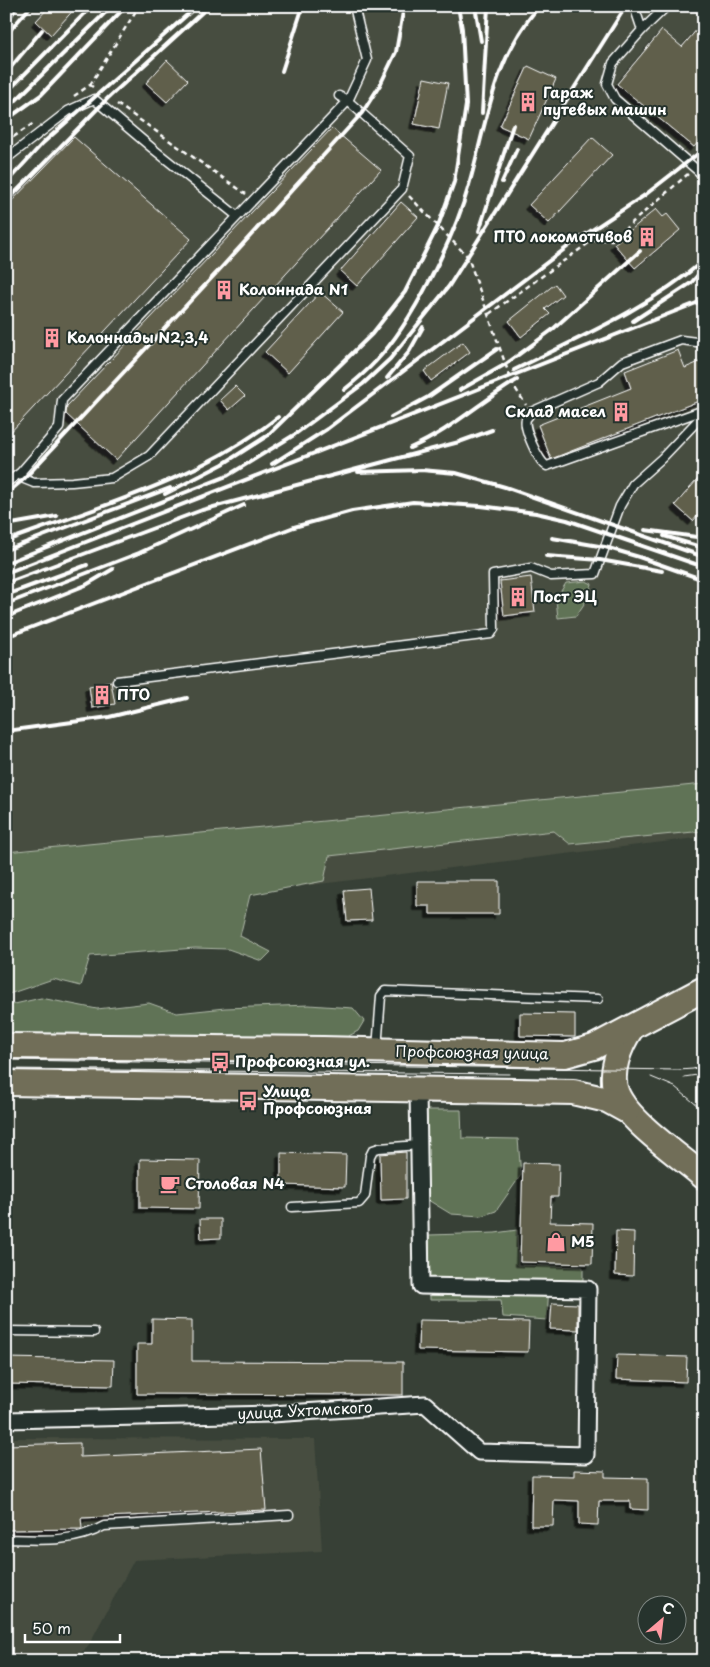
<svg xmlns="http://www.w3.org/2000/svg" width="710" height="1667" viewBox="0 0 710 1667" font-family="'Playpen Sans',sans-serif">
  <defs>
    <filter id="shadow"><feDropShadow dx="-4.5" dy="4.5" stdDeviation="0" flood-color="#0009"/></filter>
  </defs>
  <rect width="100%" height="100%" fill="#374036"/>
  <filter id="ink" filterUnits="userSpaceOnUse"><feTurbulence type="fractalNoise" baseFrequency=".02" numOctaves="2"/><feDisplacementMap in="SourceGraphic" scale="10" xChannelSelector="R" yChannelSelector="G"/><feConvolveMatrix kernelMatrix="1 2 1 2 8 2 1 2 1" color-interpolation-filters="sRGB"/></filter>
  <g filter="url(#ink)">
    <g fill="#474d40">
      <polygon points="6,6 704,6 704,837 246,893 6,953"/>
      <polygon points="6,1438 315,1439 322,1551 134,1560 87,1648 70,1661 6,1661"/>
    </g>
    <g fill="#607356" stroke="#b0b9aa">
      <polygon points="586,581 592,584 586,601 576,616 558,618 556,599 566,583"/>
      <polygon points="704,784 704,831 570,844 554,831 329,856 324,881 250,895 240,936 271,952 262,961 228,949 195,948 90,956 81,986 53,979 6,995 6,852"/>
      <polygon points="41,998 97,1009 149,1003 177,1013 225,1008 309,1005 353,1008 364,1021 358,1031 345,1038 6,1035 6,1006"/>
      <polygon points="425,1110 461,1110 462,1138 518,1139 521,1175 496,1211 481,1216 451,1214 428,1200"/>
      <polygon points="517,1230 518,1265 583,1267 583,1285 549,1283 547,1320 503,1317 501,1300 430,1300 429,1235 495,1233"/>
    </g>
    <g fill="#605f4b" stroke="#fff" filter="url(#shadow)">
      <polygon points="50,6 77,6 51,35 36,21"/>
      <polygon points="704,21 704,135 694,147 617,84 662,30 682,47"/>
      <polygon points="167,60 188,80 167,102 146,83"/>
      <polygon points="528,66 556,79 529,139 500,126"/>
      <polygon points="424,78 448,83 439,129 414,124"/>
      <polygon points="332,128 381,170 116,460 66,414 67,406"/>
      <polygon points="74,137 191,239 6,437 6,207"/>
      <polygon points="592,137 612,155 549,223 529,205"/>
      <polygon points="401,202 418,217 357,286 340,271"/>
      <polygon points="656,209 663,217 667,214 680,230 635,268 614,244"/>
      <polygon points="555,284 563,295 545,309 550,314 521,337 509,321"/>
      <polygon points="320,292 343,312 288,373 265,352"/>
      <polygon points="463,342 470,352 431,381 424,371"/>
      <polygon points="678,350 685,368 704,360 704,399 551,459 538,425 631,388 625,371"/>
      <polygon points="235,386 245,396 229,410 220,400"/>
      <polygon points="704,472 704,508 693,521 675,505"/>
      <polygon points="531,577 535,612 504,616 500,581"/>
      <polygon points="111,682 115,704 92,708 89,686"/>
      <polygon points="417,881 499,881 499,914 430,914 430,906 417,906"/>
      <polygon points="369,888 372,920 347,921 344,890"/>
      <polygon points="520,1013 575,1014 575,1037 520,1036"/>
      <polygon points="406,1152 406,1199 381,1200 380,1154"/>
      <polygon points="281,1153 346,1155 345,1187 281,1185"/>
      <polygon points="140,1159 200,1160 199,1209 140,1208"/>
      <polygon points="523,1163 559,1164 558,1197 551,1197 550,1222 593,1223 592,1264 520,1262"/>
      <polygon points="200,1219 221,1219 221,1238 201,1239"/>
      <polygon points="616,1231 634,1232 633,1276 615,1275"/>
      <polygon points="552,1303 578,1304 578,1330 550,1329"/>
      <polygon points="152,1319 192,1320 192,1361 403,1362 403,1395 137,1394 137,1344 152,1344"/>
      <polygon points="419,1320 529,1322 528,1352 418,1350"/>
      <polygon points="617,1355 687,1357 686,1382 616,1379"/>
      <polygon points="6,1358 114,1360 113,1386 6,1384"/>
      <polygon points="80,1443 80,1457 261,1449 266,1510 81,1518 82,1529 6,1530 6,1445"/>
      <polygon points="574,1470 605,1471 605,1477 648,1478 648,1510 630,1509 630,1501 599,1501 598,1525 579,1524 579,1501 554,1500 553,1526 531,1526 532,1475 574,1476"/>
    </g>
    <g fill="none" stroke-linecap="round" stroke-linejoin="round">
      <defs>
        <g id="lane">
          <polyline points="634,6 642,30 613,63 607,84 615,99 704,176"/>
          <polyline points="642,30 667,6"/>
          <polyline points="6,159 68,111 94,99 152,148 237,216"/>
          <path d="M704 343 681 340 622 362 599 382 531 412C531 413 526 419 526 419 523 428 539 463 547 466L704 410"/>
          <polyline points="20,473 24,479 34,483 72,482 112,478 149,456 402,189 410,156 348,101 339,96"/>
          <polyline points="6,483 20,473 59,428 62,400 348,101 367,60 354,6"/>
          <polyline points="117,681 491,634 494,629 493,575 531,568 551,576 595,574 620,506 633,484 662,458 704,414"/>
          <polyline points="377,1049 381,996 385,991 598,999"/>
          <polyline points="292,1207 359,1203 365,1196 370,1156 373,1150 379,1148 419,1145"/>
          <polyline points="6,1331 94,1332"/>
          <path d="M6 1539C40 1540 74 1543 104 1526L289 1515"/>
        </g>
        <polyline id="street" points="6,1420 272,1414 425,1404 479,1452 586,1455 588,1289 421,1286 418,1090"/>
        <g id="primary">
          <path d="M631 1029C620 1045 608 1074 617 1094 629 1122 680 1156 704 1177"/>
          <polyline points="6,1046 323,1049 565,1055 594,1047 704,989"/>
          <polyline points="6,1083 573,1092 607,1100 627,1111"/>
        </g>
      </defs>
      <use href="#lane" stroke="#fff" stroke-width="11"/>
      <use href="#street" stroke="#fff" stroke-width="19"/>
      <use href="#primary" stroke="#fff" stroke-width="28"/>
      <g stroke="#fff" stroke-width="2.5" stroke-dasharray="5 4" stroke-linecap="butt">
        <polyline points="90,85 139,6"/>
        <polyline points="74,96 90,85 96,89"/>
        <polyline points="117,104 246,194"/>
        <polyline points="6,142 34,123"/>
        <polyline points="409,196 468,257 512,383 526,405"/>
        <polyline points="489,314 593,240 612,240 688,174"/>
      </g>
      <use href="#lane" stroke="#26332d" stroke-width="8"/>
      <use href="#street" stroke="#26332d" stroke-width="15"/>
      <use href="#primary" stroke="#716e59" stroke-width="24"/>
      <g stroke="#fff" stroke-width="1">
        <polyline points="6,1060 678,1070 693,1069 704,1065"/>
        <polyline points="6,1069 509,1074"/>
        <polyline points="651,1077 675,1087 704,1111"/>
        <polyline points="684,1077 704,1074"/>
      </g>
      <g stroke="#fff" stroke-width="4">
        <polyline points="475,6 481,41"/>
        <polyline points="6,24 17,6"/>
        <polyline points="6,35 31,6"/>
        <polyline points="282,71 303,6"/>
        <polyline points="6,73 42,30"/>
        <polyline points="6,93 92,6"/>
        <polyline points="6,110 112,6"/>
        <polyline points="482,113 488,6"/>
        <polyline points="6,120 41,95 126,6"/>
        <polyline points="502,182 517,149"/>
        <polyline points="6,183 43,143 197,6"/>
        <polyline points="6,202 108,98 209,6"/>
        <polyline points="479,231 513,125"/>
        <polyline points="633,321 691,283 704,268"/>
        <path d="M514 370C578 338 649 308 704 260"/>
        <polyline points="387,378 409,352 423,327"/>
        <path d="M344 390C355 381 366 372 375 362 412 324 455 236 469 185 488 118 492 62 539 6"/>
        <polyline points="460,390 506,364 552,330 640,251"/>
        <polyline points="391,417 428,397 497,349"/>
        <path d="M410 448C450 431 480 402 517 380"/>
        <polyline points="272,464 327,429 574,242 645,195 704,149"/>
        <polyline points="358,472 421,470 456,473 505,487 704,557"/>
        <polyline points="6,494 24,479 221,268 362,113 380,85 396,52 404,6"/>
        <polyline points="165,494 223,464 267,436 372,334 405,292 438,226 454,182 466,105 462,29 458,6"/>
        <polyline points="6,525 57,516"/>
        <polyline points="645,530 704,538"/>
        <polyline points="664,536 704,548"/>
        <polyline points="552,538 605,547 639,557 704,580"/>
        <path d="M6 541C98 507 200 479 278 417"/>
        <polyline points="6,550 170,488"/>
        <polyline points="546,556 600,560 662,571"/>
        <polyline points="6,563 227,476 294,435 363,384 390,359 449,286 626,6"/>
        <path d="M6 573C239 482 472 393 704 300"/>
        <polyline points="6,583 202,510 459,442 492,430"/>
        <polyline points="6,595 87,565"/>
        <polyline points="6,604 139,553 244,505"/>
        <polyline points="6,617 86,585 113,569"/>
        <polyline points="6,637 294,527 352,511 413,502 481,506 536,513 567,520 704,567"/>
        <polyline points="6,731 109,717 187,698"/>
      </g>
    </g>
  </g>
  <defs>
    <symbol id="building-bare" viewBox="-9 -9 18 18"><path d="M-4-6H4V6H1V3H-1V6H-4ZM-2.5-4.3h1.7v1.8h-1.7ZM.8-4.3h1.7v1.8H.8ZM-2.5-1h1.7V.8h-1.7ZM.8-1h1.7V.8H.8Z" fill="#ff9aa2" stroke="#26332d" stroke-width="2.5" paint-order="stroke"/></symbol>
    <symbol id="bus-bare" viewBox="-9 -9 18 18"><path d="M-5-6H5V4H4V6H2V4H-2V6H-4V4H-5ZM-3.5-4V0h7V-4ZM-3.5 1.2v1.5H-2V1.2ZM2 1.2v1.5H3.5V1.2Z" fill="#ff9aa2" stroke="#26332d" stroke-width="2.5" paint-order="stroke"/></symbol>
    <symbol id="cafe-bare" viewBox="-9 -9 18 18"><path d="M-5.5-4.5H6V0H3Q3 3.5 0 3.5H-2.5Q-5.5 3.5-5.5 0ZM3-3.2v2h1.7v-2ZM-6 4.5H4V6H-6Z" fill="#ff9aa2" stroke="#26332d" stroke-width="2.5" paint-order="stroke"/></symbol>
    <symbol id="shop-bare" viewBox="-9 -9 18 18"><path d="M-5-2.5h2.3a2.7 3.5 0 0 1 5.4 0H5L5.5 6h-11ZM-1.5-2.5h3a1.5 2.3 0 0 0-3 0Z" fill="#ff9aa2" stroke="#26332d" stroke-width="2.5" paint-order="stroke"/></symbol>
  </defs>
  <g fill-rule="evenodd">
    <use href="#building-bare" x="514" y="88" width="28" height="28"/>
    <use href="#building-bare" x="633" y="223" width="28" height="28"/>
    <use href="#building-bare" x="210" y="276" width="28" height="28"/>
    <use href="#building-bare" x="38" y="324" width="28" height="28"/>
    <use href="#building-bare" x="607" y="398" width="28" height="28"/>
    <use href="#building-bare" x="504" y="583" width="28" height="28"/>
    <use href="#building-bare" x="88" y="681" width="28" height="28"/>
    <use href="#bus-bare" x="206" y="1048" width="28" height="28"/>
    <use href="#bus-bare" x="234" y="1087" width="28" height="28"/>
    <use href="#cafe-bare" x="156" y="1170" width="28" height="28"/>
    <use href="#shop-bare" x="542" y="1228" width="28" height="28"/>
  </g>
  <g text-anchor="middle" stroke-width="4" stroke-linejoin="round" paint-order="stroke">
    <g font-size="15" font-weight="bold" fill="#fff" stroke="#26332d" text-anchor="start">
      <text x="543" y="98">Гараж<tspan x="543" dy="17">путевых машин</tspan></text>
      <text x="632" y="242" text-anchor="end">ПТО локомотивов</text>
      <text x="239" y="295">Колоннада N1</text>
      <text x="67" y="343">Колоннады N2,3,4</text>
      <text x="606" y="417" text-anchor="end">Склад масел</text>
      <text x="533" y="602">Пост ЭЦ</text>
      <text x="117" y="700">ПТО</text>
      <text x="235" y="1067">Профсоюзная ул.</text>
      <text x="263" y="1097">Улица<tspan x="263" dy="17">Профсоюзная</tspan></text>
      <text x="185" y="1189">Столовая N4</text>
      <text x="571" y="1247">М5</text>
    </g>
    <g font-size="15" fill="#fff" stroke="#26332d">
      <text transform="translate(472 1053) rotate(1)" y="5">Профсоюзная улица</text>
      <text transform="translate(305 1411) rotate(-3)" y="5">улица Ухтомского</text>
    </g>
  </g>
  <rect width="710" height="1667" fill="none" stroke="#26332d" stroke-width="25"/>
  <rect x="12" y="12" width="685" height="1642" fill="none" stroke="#fff" stroke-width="2" filter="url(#ink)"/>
  <g transform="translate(662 1620) rotate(28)"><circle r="24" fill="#26332d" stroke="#7d8581"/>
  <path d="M0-4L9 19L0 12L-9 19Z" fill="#ff9aa2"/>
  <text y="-8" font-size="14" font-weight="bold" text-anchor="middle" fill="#ffffff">С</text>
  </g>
  <path d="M25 1634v8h95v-8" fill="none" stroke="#ffffff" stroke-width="2.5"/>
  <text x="32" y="1634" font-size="15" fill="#ffffff" stroke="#26332d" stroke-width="4" paint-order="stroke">50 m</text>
</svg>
